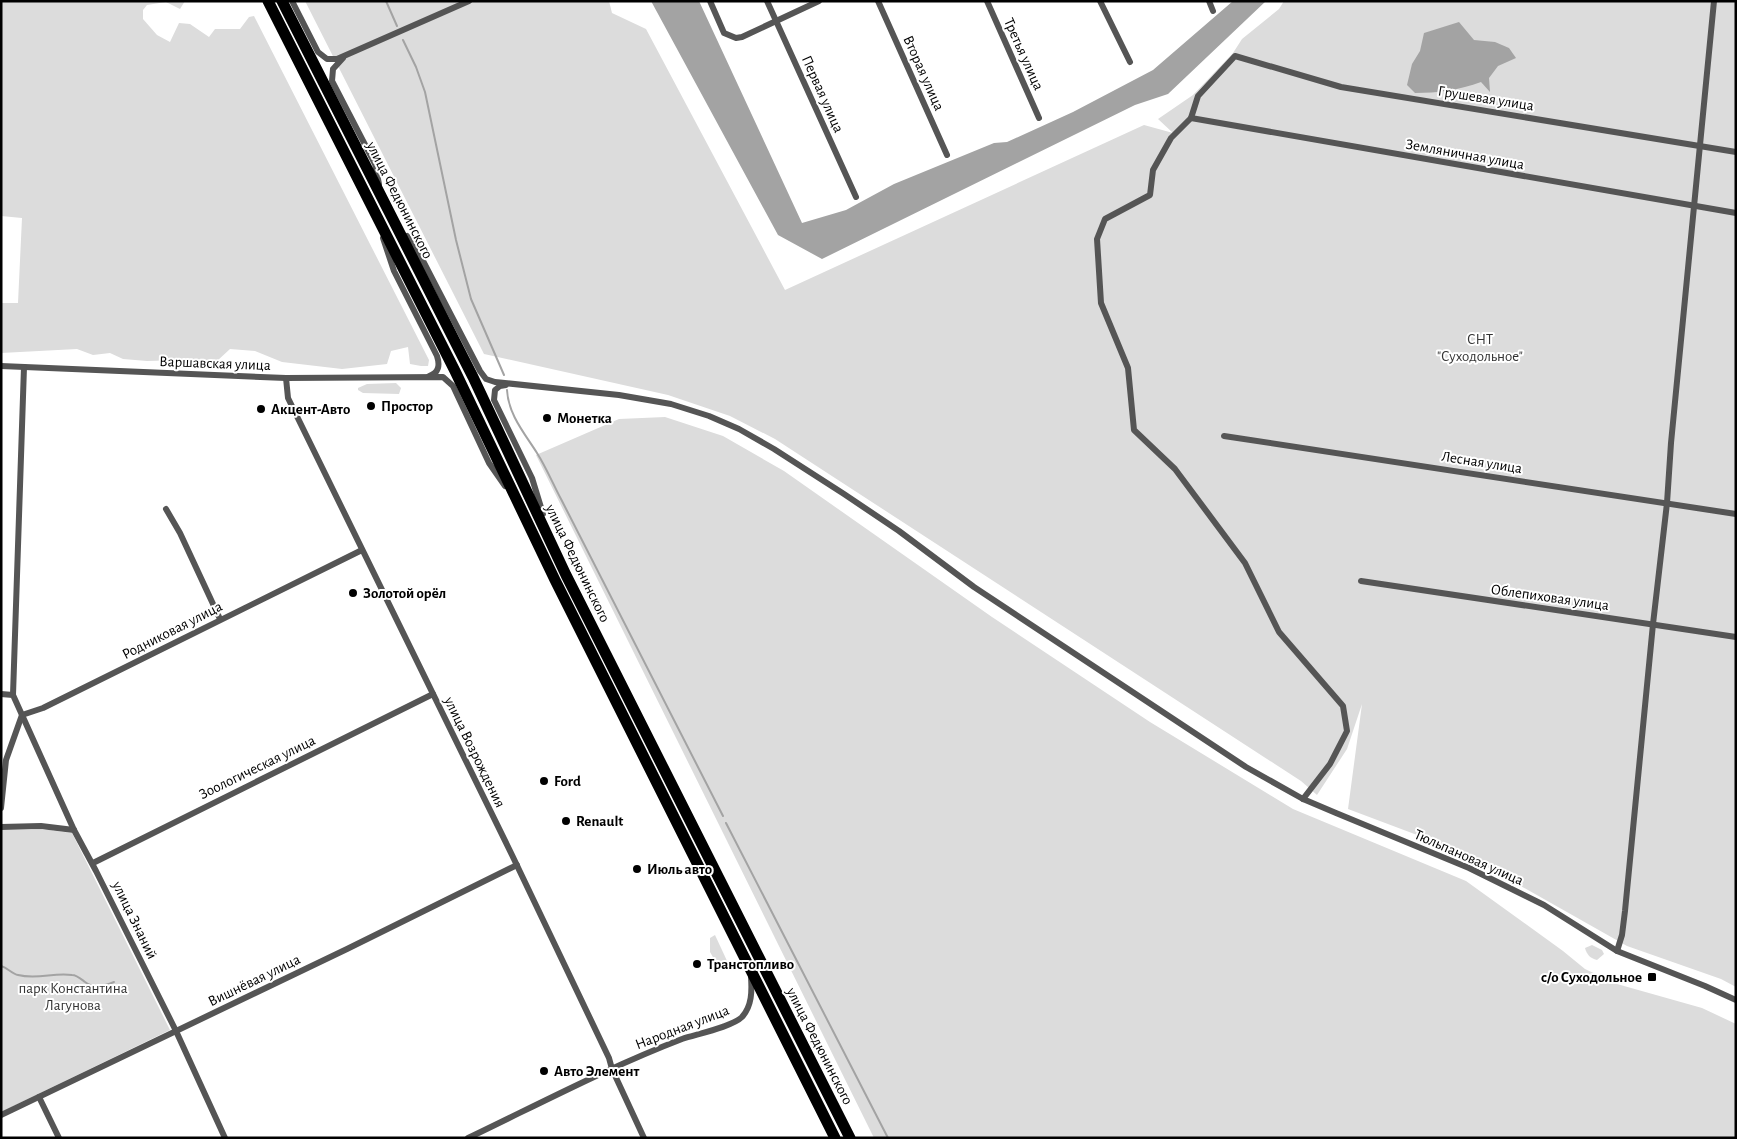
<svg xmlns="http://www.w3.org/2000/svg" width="1737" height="1139" viewBox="0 0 1737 1139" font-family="'Alegreya Sans',sans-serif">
  <rect width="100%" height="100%" fill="#fff"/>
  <g fill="#dcdcdc">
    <polygon points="1,1 185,1 180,9 166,2 147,5 143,10 143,19 157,35 170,42 179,23 190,24 209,37 215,29 240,29 249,17 254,16 429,360 428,366 421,366 410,364 408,347 391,351 387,364 342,369 282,362 255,351 230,349 217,361 201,366 181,360 147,361 123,359 110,353 93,355 77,349 1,353 1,303 18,303 22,218 1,216"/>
    <polygon points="305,1 609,1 612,13 646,29 785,290 1144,125 1173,133 1158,119 1193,95 1233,53 1242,39 1279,9 1284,1 1736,1 1736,987 1721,979 1627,946 1457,850 1348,809 1362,704 1347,749 1317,795 1301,781 775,439 730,416 668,395 484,354"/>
    <polygon points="396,383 401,388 399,394 363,393 358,390 358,388 367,384"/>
    <polygon points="665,417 723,436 784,471 992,617 1150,722 1293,809 1466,881 1563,951 1585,969 1617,984 1702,1008 1736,1024 1736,1138 874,1138 536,455 619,419"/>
    <polygon points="1,830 49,830 72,833 170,1030 1,1112"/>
    <polygon points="715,935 728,963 725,967 717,964 710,952 710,938"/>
    <path d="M1592 945 1602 950 1604 954 1597 960C1590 958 1587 955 1585 948Z"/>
  </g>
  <g fill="#a3a3a3">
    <polygon points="651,1 699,1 802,223 846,210 894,184 994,143 1007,142 1073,112 1153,70 1233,1 1266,1 1168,94 1135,105 822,259 778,235"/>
    <path d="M1459 22 1474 40 1495 42 1509 48 1516 58 1498 66 1489 78 1490 92 1481 82C1460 90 1437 93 1415 93L1407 85 1412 64 1420 51 1424 33Z"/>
  </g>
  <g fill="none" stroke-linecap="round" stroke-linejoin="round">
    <g stroke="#a3a3a3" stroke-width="2">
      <polyline points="386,1 397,26"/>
      <polyline points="403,40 416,67 425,92 456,240 471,299 504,375"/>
      <path d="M507 390C508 414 525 434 537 453 546 467 553 484 561 499L723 816"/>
      <polyline points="726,823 888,1138"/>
      <path d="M1 966C8 968 12 974 18 975 38 980 54 972 72 975 77 975 81 979 85 982 94 989 105 986 114 982"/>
    </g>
    <g stroke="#555" stroke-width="6">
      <polyline points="292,1 318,52 327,59 337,59 469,1"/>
      <polyline points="710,1 724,33 736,38 742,37 819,1"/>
      <polyline points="767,1 856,197"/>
      <polyline points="878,1 947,155"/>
      <polyline points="987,1 1039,118"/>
      <polyline points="1100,1 1130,62"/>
      <polyline points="1209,1 1213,11"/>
      <polyline points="343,58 333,69 332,81 375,164 379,184"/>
      <polyline points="1191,118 1736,213"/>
      <polyline points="407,236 422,259 480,371 486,379 495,382 619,395 671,404 709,416 739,429 774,449 844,494 899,531 974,587 1246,767 1303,799 1336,813 1469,868 1544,905 1617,951 1705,986 1736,1000"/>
      <path d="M383 238 394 271 437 356C440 365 439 373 429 376"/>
      <polyline points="1,366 286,378 443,377 453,386 489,463 505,486"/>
      <polyline points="286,378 288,398 512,855 609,1058 612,1069 644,1138"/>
      <polyline points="506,385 500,386 495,390 494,400 532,478 543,514"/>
      <polyline points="1224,436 1736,514"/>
      <polyline points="166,509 180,533 220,619"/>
      <polyline points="1361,581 1736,637"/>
      <polyline points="1,694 13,695 74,830 96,871 176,1031 225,1138"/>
      <polyline points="13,695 24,367"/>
      <polyline points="22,715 43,708 362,550"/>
      <polyline points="1303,799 1330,764 1347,731 1343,706 1279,632 1245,563 1175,469 1134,430 1128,368 1101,303 1097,239 1105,219 1150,195 1153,170 1171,138 1191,118 1198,96 1235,56 1341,87 1736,152"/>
      <polyline points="1,808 6,760 22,715"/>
      <polyline points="1,827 41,826 74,830"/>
      <polyline points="93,863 433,694"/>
      <polyline points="1617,951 1622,935 1625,911 1653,624 1667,503 1671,443 1714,1"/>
      <polyline points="39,1097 59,1138"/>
      <polyline points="1,1115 347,949 517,865"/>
      <path d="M468 1138C539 1104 609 1067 682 1039 697 1034 732 1027 742 1017 752 1006 752 991 751 977"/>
    </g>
    <g stroke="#000" stroke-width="11">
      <polyline points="268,1 455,371 555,580 835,1138"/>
      <polyline points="282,1 473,377 566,575 850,1138"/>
    </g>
  </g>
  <g fill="#000" stroke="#fff" stroke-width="2">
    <circle cx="371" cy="406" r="5"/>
    <circle cx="261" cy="409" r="5"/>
    <circle cx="547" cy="418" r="5"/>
    <circle cx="353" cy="593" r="5"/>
    <circle cx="544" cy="781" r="5"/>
    <circle cx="566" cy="821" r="5"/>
    <circle cx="637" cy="869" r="5"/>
    <circle cx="697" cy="964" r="5"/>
    <rect x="1647" y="972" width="10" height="10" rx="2.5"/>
    <circle cx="544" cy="1071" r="5"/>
  </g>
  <g text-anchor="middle" stroke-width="4" stroke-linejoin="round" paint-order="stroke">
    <g font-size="15" fill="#000" stroke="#fff">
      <text transform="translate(1024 54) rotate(66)" y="5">Третья улица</text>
      <text transform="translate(924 73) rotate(66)" y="5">Вторая улица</text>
      <text transform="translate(823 94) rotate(66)" y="5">Первая улица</text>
      <text transform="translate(1486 98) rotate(9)" y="5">Грушевая улица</text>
      <text transform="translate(1465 154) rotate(10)" y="5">Земляничная улица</text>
      <text transform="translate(400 200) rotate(63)" y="5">улица Федюнинского</text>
      <text transform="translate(215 363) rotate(2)" y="5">Варшавская улица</text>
      <text transform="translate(1482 462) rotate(9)" y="5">Лесная улица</text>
      <text transform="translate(578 563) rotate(64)" y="5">улица Федюнинского</text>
      <text transform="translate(1550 597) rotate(8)" y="5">Облепиховая улица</text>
      <text transform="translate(172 630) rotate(-27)" y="5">Родниковая улица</text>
      <text transform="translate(475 752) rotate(64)" y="5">улица Возрождения</text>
      <text transform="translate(257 767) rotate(-26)" y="5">Зоологическая улица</text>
      <text transform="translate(1469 857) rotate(24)" y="5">Тюльпановая улица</text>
      <text transform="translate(135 920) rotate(64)" y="5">улица Знаний</text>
      <text transform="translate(254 980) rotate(-26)" y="5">Вишнёвая улица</text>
      <text transform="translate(682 1027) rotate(-21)" y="5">Народная улица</text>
      <text transform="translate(820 1046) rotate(63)" y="5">улица Федюнинского</text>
    </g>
    <g font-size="15" fill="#333" stroke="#fff">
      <text x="1480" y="344">СНТ<tspan x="1480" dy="17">"Суходольное"</tspan></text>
      <text x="73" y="993">парк Константина<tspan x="73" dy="17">Лагунова</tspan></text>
    </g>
    <g font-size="15" font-weight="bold" fill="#000" stroke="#fff" text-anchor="start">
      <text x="381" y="411">Простор</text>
      <text x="271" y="414">Акцент-Авто</text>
      <text x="557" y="423">Монетка</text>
      <text x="363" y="598">Золотой орёл</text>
      <text x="554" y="786">Ford</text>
      <text x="576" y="826">Renault</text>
      <text x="647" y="874">Июль авто</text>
      <text x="707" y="969">Транстопливо</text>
      <text x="1642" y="982" text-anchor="end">с/о Суходольное</text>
      <text x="554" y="1076">Авто Элемент</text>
    </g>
  </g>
  <rect width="1737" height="1139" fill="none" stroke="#000000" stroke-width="5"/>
</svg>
